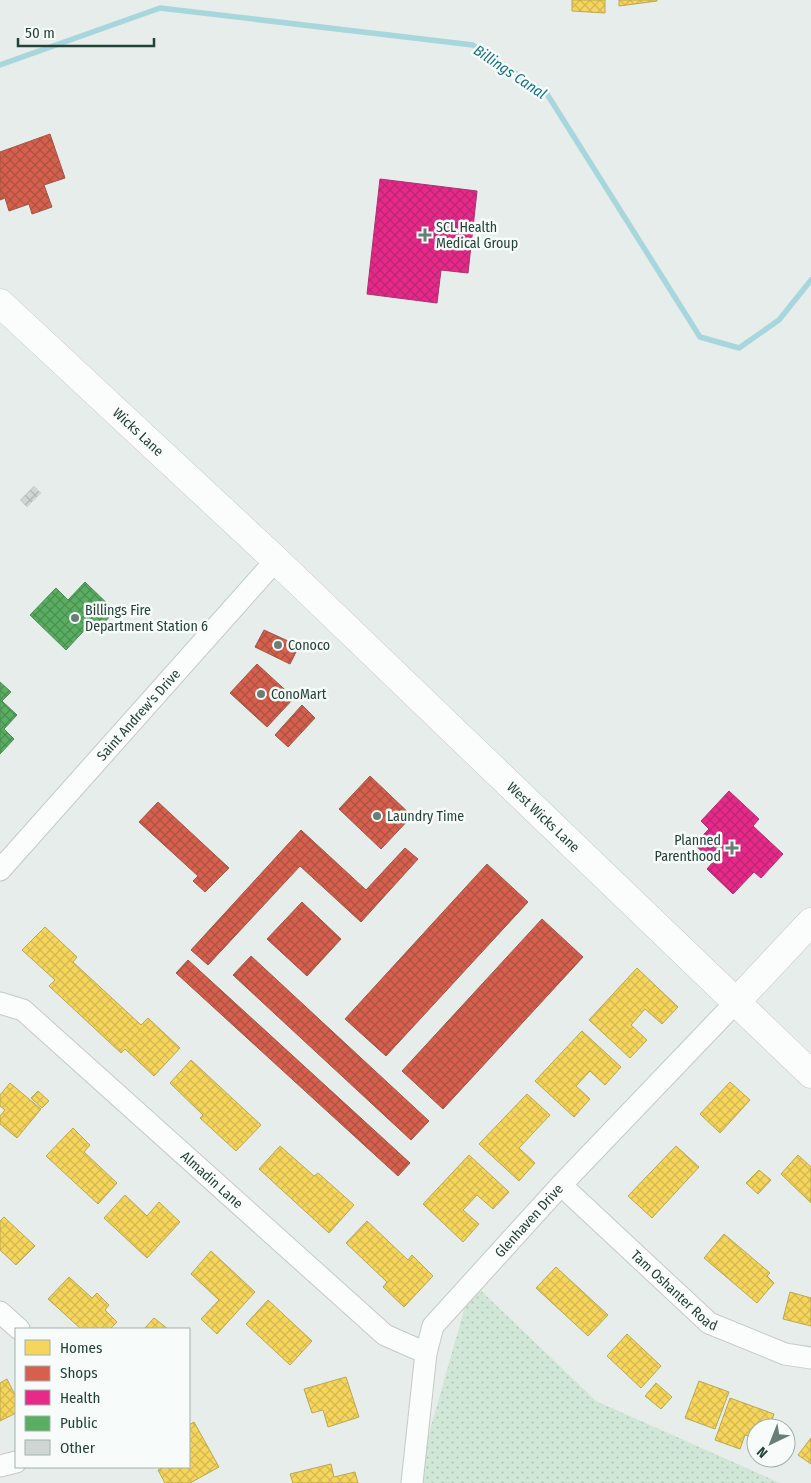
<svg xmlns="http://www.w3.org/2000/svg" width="811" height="1483" viewBox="0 0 811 1483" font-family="'Fira Sans Condensed',sans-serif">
  <defs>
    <pattern id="grass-dots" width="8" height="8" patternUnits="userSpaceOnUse" patternTransform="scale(1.25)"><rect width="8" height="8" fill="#d0e6d6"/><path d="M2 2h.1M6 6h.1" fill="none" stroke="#b2c6b8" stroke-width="1.8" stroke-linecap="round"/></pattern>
    <pattern id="homes-cross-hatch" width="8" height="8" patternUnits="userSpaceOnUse" patternTransform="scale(1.25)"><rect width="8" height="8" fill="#f6d55c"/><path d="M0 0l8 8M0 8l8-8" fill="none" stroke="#d3b851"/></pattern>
    <pattern id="shops-cross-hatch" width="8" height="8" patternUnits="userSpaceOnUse" patternTransform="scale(1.25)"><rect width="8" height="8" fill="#d6604d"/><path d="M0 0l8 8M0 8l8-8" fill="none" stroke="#ad5141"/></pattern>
    <pattern id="health-cross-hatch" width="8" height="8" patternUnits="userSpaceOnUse" patternTransform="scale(1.25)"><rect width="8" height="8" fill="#e7298a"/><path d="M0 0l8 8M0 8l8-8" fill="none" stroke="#bb2572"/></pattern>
    <pattern id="public-cross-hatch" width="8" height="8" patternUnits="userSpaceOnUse" patternTransform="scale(1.25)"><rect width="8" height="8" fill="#5aae61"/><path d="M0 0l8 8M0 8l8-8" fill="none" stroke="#4a8f51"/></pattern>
    <pattern id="building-cross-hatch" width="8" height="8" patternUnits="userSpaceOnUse" patternTransform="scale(1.25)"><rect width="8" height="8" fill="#cfd6d3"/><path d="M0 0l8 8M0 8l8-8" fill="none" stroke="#b1b9b6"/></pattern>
  </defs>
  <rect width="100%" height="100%" fill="#e7edea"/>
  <polygon fill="url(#grass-dots)" points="472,1282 596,1401 780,1483 415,1483"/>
  <g fill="url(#homes-cross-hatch)" stroke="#b7a952">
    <polygon points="572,0 605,0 605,13 572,11"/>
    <polygon points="619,0 657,0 657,1 619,6"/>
    <polygon points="45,927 77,957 73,962 141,1025 148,1018 180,1048 154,1076 125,1049 121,1053 49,986 55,980 22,950"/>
    <polygon points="637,968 678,1007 662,1024 645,1009 631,1025 647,1040 630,1058 589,1020"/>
    <polygon points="582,1031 621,1067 605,1085 590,1071 576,1086 590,1099 574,1117 535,1081"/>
    <polygon points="191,1060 261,1125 236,1151 200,1118 203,1115 170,1083"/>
    <polygon points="730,1082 750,1100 720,1133 700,1114"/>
    <polygon points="10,1083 41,1109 17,1138 0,1124 0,1116 5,1110 0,1106 0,1095"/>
    <polygon points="38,1091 49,1101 42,1108 31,1098"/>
    <polygon points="527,1094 550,1115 519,1148 535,1163 519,1181 479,1144"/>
    <polygon points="73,1128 90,1145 84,1152 117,1183 98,1204 46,1156"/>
    <polygon points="280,1146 314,1176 318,1173 354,1205 329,1233 259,1169"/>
    <polygon points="676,1146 699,1167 652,1218 628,1196"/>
    <polygon points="469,1155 509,1192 493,1209 477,1195 463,1210 479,1224 463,1242 423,1204"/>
    <polygon points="798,1155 811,1167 811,1203 781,1174"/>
    <polygon points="759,1170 771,1180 758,1194 746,1183"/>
    <polygon points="125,1195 147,1216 159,1202 180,1222 147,1258 104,1218"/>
    <polygon points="4,1217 35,1246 16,1265 0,1250 0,1221"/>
    <polygon points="367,1221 408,1260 412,1255 433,1276 404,1307 383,1287 387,1282 346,1243"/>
    <polygon points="724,1234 770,1273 767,1276 774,1283 757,1303 704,1258"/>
    <polygon points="211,1251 255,1292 217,1334 201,1319 219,1300 191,1274"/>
    <polygon points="556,1267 608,1315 588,1336 536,1288"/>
    <polygon points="69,1277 92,1298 97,1293 109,1305 105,1310 117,1322 110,1329 81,1329 48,1299"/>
    <polygon points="790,1292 811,1298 811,1326 783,1319"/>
    <polygon points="268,1300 312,1341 290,1365 246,1324"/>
    <polygon points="154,1318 168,1329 144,1329"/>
    <polygon points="627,1334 661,1366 641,1388 607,1356"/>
    <polygon points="346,1377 359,1417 328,1427 323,1410 312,1413 304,1389"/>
    <polygon points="7,1379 16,1397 16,1413 0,1421 0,1383"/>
    <polygon points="699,1381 729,1392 715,1429 685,1418"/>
    <polygon points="656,1383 672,1397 661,1409 645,1396"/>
    <polygon points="730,1398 774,1414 769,1428 756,1428 756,1439 745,1435 740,1449 715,1440"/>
    <polygon points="194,1422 219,1467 190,1483 165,1483 158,1470 164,1467 189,1467 189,1425"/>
    <polygon points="811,1438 811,1464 798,1455"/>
    <polygon points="331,1464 334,1477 355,1472 358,1483 293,1483 290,1474"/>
  </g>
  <g fill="url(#shops-cross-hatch)" stroke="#a05747">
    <polygon points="50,134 65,178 44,185 52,207 32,214 29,204 9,211 5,198 0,200 0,152"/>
    <polygon points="264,630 299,646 290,664 255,647"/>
    <polygon points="257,664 294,698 267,727 230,693"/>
    <polygon points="302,705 315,718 288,747 275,735"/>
    <polygon points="370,776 412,816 381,849 339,809"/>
    <polygon points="158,802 229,868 205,892 193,881 198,876 139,822"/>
    <polygon points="301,830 366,890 405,848 418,859 361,922 300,866 208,965 191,950"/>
    <polygon points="487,864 528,902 386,1056 345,1019"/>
    <polygon points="302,902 341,939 307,976 267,939"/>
    <polygon points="542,919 583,957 443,1109 402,1071"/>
    <polygon points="251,956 429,1121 411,1140 233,975"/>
    <polygon points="188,960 410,1163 398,1176 176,973"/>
  </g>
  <g fill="url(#health-cross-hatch)" stroke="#ac3172">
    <polygon points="380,179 477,191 468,273 441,270 437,303 367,294"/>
    <polygon points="729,791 759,819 753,826 783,854 761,878 754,872 733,894 707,869 713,862 694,844 709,829 701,821"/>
  </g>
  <g fill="url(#public-cross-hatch)" stroke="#4a8e55">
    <polygon points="85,582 115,611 99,628 92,622 66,650 30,615 56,588 68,600"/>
    <polygon points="0,682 11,692 2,701 17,715 4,729 14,739 0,754"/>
  </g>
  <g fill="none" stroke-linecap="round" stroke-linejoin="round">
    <polyline stroke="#a7d7dd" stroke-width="5.5" points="0,65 160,8 473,45 547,94 700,337 739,348 779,320 811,280"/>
  </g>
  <polygon fill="url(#building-cross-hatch)" stroke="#d0d6d3" points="34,486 41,493 27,507 20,500"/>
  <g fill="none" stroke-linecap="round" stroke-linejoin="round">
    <defs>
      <g id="street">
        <path id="s1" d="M0 870 276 560"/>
        <path id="s2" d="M0 1003 23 1010 385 1335 426 1353"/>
        <path id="s3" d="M561 1185 709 1323 785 1354 811 1358"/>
        <polyline points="0,1312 19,1329"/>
        <polyline points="0,1466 16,1462"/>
        <path id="s4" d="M412 1483 426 1353 433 1326 561 1185 736 1002"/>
      </g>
      <g id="secondary">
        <path id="s5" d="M0 303 276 560 811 1074"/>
        <polyline points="736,1002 811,922"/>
      </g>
    </defs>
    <use href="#street" stroke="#c4cac7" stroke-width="23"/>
    <use href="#secondary" stroke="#c3cbc7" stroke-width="29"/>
    <use href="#street" stroke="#fbfcfc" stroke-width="21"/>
    <use href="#secondary" stroke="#fbfcfc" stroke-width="28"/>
  </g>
  <g fill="#687e77" stroke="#f7fbf9" stroke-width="2">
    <path d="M422.5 227.5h5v5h5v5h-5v5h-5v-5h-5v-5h5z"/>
    <circle cx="75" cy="618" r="5"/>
    <circle cx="278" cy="645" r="5"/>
    <circle cx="261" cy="694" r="5"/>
    <circle cx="377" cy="816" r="5"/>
    <path d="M729.5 840.5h5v5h5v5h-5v5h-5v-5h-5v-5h5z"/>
  </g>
  <g text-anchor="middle" stroke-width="5" stroke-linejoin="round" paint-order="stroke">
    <g font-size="14" fill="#234339" stroke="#f7fbf9" text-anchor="start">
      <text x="436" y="232">SCL Health<tspan x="436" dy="16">Medical Group</tspan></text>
      <text x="85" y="615">Billings Fire<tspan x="85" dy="16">Department Station 6</tspan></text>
      <text x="288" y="650">Conoco</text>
      <text x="271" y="699">ConoMart</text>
      <text x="387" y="821">Laundry Time</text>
      <text x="721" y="845" text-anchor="end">Planned<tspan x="721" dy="16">Parenthood</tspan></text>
    </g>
    <g font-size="14" fill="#234339" stroke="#f7fbf9">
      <text dy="5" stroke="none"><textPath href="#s5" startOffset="189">Wicks Lane</textPath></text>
      <text dy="5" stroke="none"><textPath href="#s1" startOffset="208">Saint Andrew's Drive</textPath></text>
      <text dy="5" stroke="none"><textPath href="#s5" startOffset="748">West Wicks Lane</textPath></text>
      <text dy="5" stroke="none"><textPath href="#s2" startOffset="278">Almadin Lane</textPath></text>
      <text dy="5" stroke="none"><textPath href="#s4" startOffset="301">Glenhaven Drive</textPath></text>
      <text dy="5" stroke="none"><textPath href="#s3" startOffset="155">Tam Oshanter Road</textPath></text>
    </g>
    <g font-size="15" font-style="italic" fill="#187483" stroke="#f7fbf9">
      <text transform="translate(510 72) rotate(34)" y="5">Billings Canal</text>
    </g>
  </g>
  <rect x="15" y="1328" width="175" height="140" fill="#f7fbf9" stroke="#a2b1ac"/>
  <rect x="25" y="1340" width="25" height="15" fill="#f6d55c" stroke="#a2b1ac"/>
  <text x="60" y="1353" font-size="15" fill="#234339">Homes</text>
  <rect x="25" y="1366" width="25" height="15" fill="#d6604d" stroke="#a2b1ac"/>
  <text x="60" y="1378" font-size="15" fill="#234339">Shops</text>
  <rect x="25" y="1390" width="25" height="15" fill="#e7298a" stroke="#a2b1ac"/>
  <text x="60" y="1403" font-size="15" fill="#234339">Health</text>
  <rect x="25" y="1416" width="25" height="15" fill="#5aae61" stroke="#a2b1ac"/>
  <text x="60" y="1428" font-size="15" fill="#234339">Public</text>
  <rect x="25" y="1440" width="25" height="15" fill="#cfd6d3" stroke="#a2b1ac"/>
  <text x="60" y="1453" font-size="15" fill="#234339">Other</text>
  <g transform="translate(771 1443) rotate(223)"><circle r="24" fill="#f7fbf9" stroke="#a2b1ac"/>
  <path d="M0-4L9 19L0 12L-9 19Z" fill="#687e77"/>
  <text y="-8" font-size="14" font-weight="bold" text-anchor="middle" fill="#234339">N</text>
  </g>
  <path d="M18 38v8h136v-8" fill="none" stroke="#234339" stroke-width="2.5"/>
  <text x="25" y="38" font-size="15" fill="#234339" stroke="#f7fbf9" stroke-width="4" paint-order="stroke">50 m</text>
</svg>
